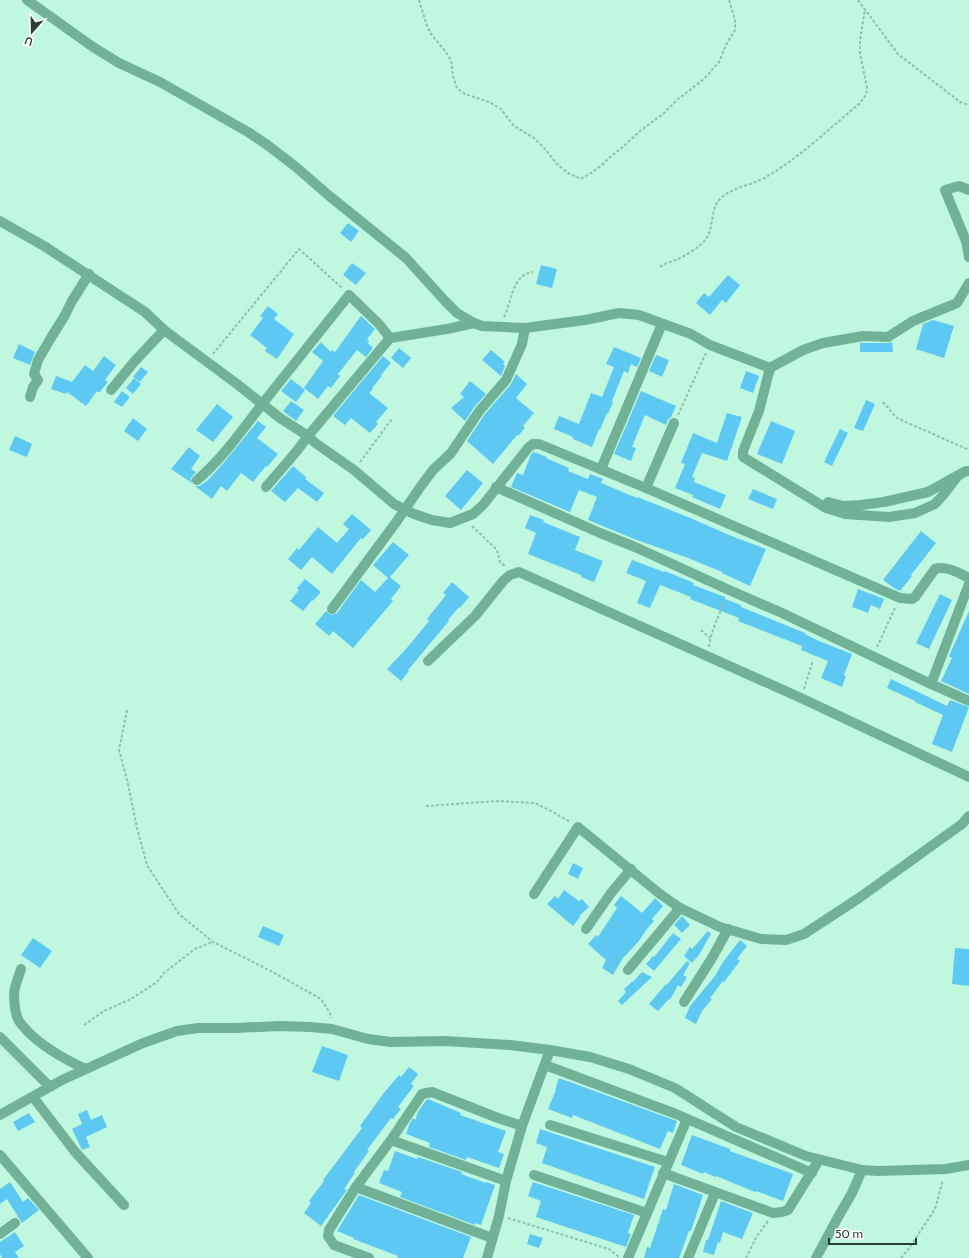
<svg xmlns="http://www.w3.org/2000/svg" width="969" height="1258" viewBox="0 0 969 1258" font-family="Cabin,sans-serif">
  <rect width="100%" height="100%" fill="#c0f8df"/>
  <g fill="#5dc9f2">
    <polygon points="348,223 359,231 351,242 340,233"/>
    <polygon points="352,263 366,273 356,285 343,275"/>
    <polygon points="541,265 557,269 552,288 536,284"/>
    <polygon points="728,275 740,285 726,303 722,300 710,315 696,303 704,293 709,297"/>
    <polygon points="268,306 278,314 274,319 294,334 277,359 265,351 267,348 250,335 263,318 260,316"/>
    <polygon points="361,316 375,329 367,339 369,341 368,343 373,348 366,357 357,350 338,374 340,376 331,388 328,386 318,399 304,388 323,361 312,352 321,342 331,352 332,350 335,352"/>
    <polygon points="933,320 954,326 944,358 916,349 923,324"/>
    <polygon points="892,342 893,352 860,352 860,343 888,343"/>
    <polygon points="19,344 35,352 30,365 13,358"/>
    <polygon points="614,347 641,358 637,367 631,364 628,373 624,371 612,401 613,402 608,414 607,413 600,430 599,429 592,447 573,439 573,437 554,429 559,416 579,424 591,393 602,397 614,367 606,364"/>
    <polygon points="399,348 411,358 403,368 391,358"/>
    <polygon points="491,350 505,362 503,364 505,366 501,376 482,360"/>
    <polygon points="656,355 669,360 662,377 649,371"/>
    <polygon points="104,356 116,365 105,380 108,382 99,393 97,391 86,406 67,392 66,394 51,389 56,376 72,382 85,365 93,371"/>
    <polygon points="383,356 391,363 381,375 382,376 372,388 373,389 369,393 388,408 376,422 378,424 370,433 351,418 345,425 333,416"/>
    <polygon points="141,367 148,372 140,382 133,377"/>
    <polygon points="746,371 759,376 753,393 740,388"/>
    <polygon points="516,374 527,384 516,398 534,413 523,426 525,428 518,436 517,435 493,464 467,441 485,414 511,384"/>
    <polygon points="134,378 141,384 133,394 126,388"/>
    <polygon points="291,379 305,390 296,402 281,391"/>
    <polygon points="470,381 486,394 475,406 465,421 451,408 464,397 460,394"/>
    <polygon points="122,391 130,397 122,407 114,402"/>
    <polygon points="641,391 676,406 671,417 668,420 666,425 645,415 632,447 636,448 631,461 614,454"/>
    <polygon points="866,400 875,404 863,431 854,428"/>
    <polygon points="291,401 304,410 296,421 283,411"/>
    <polygon points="217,404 233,417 213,442 196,430"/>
    <polygon points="727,413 742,417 727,461 702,453 692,477 695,478 694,482 726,495 720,509 692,497 693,495 675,488 685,464 681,463 693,433 717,443"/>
    <polygon points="133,418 147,429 138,441 124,431"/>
    <polygon points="258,421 266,427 257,438 278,454 267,467 266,466 253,482 241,473 227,491 221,486 212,499 195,486 199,486 207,481 220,467"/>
    <polygon points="771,421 795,431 782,464 757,454"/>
    <polygon points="840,429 848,433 832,466 824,462"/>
    <polygon points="15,436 32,444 27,457 9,450"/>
    <polygon points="189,447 200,456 191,469 196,472 191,478 192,483 171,469"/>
    <polygon points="534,452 547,457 546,458 569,468 568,471 588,479 590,474 603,479 601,483 637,498 637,497 688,517 734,537 766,549 750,586 722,573 722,572 688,558 634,539 588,520 597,497 579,490 570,512 511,487 517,473 523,475 531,454"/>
    <polygon points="293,466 306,477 305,479 324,493 317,502 298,488 285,502 271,491"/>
    <polygon points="467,470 483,483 461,510 445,496"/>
    <polygon points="753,489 777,499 773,509 748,499"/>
    <polygon points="352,514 371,530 363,539 361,538 332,574 312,557 301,570 288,559 297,548 299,550 318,527 337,543 349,529 343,524"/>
    <polygon points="530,515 544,520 543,522 580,537 575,550 603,561 594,582 581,577 581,575 528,554 536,533 525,528"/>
    <polygon points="921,531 936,543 911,575 912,576 900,591 894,588 883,580"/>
    <polygon points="393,542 409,555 390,577 401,586 391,599 393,601 353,648 333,631 329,636 315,624 326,611 331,615 337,613 361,580 375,592 388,578 373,565"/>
    <polygon points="632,560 664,572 665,571 694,583 693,585 725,597 725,599 741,605 741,607 805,633 805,634 819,641 852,654 844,675 846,676 842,687 821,678 828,661 801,650 802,646 738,621 739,618 690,599 691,597 673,590 660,585 650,608 637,603 646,581 626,573"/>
    <polygon points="305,579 321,592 313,601 312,600 303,611 290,601 299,590 297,588"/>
    <polygon points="452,582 469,597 460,608 459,607 448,620 449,621 408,670 409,671 401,681 387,669 406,649 429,621 427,619 446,595 443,593"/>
    <polygon points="858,589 884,599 880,609 871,605 868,613 852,607"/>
    <polygon points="940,594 952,600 929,649 916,643"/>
    <polygon points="969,611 969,694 941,681 952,658 949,656"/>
    <polygon points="891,679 947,706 950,700 969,707 952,752 932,744 943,715 915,702 915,701 887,688"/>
    <polygon points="573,863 583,868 578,879 568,874"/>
    <polygon points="564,890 579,901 582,899 589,907 579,916 580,917 573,926 547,904 555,896 558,899"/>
    <polygon points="621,896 642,913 655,898 663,906 652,919 654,921 646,930 639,941 623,958 613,975 602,968 606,960 588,944 596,935 598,937 617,908 614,905"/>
    <polygon points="682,916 690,925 682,933 674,925"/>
    <polygon points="263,926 284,935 279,946 258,937"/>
    <polygon points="708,931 711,934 699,955 692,963 684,956 690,947 692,949"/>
    <polygon points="673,933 681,939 654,971 646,964 653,956 654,957"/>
    <polygon points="33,938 52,951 40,968 21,955"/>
    <polygon points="740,940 747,946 737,959 740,961 724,982 723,981 710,998 712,999 702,1011 696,1024 685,1018 690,1006 715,976 723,962"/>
    <polygon points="955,948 969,949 969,986 952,984"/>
    <polygon points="687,961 690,963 683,975 687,977 681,987 678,985 670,1000 669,999 658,1011 649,1004 666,984 667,985 670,981"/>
    <polygon points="642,972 652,977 622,1005 618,1001 626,992 624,989 633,981 633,982"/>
    <polygon points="322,1046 348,1055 339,1081 312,1072"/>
    <polygon points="409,1067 418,1074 411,1084 414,1086 398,1107 401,1109 393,1119 391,1118 367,1150 369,1151 354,1172 355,1173 344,1189 347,1190 321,1226 304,1213 311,1203 309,1201 324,1181 323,1180 362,1128 360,1126 383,1094 399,1075 401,1077"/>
    <polygon points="559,1078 677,1121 673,1133 668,1131 660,1149 573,1115 572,1118 548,1109 556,1090 555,1090"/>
    <polygon points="428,1099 461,1113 460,1115 506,1131 498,1152 504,1154 499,1168 467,1157 466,1160 429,1147 430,1143 406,1134 409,1125 413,1118 415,1120 418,1112 426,1100"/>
    <polygon points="87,1110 91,1120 102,1115 107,1127 86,1137 90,1147 82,1150 72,1129 82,1124 78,1114"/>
    <polygon points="29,1113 35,1122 18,1131 13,1122"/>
    <polygon points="540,1129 655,1167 644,1199 542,1163 547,1147 536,1143"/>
    <polygon points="692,1135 730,1149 730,1151 793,1174 783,1201 756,1191 755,1192 716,1176 715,1177 704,1172 703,1174 681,1165"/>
    <polygon points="395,1151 417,1159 418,1157 424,1159 462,1172 461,1174 486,1183 486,1182 495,1185 481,1225 476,1223 475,1225 400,1197 402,1192 379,1183 384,1170 388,1171"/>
    <polygon points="10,1182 23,1202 28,1198 39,1210 22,1223 7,1199 0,1204 0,1189"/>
    <polygon points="533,1182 634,1215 628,1233 631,1234 626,1247 536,1217 541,1201 528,1196"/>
    <polygon points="674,1184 703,1195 691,1231 689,1231 679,1258 644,1258 647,1247 650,1248 663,1209 666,1210"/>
    <polygon points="359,1195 471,1237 463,1258 397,1258 398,1256 353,1239 354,1238 337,1231"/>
    <polygon points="721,1201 753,1213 742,1239 723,1232 720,1243 718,1242 714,1255 703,1252 706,1240 708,1240"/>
    <polygon points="15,1232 24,1246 15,1252 19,1258 2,1258 0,1254 0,1242"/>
    <polygon points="530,1234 543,1238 539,1248 527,1244"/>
  </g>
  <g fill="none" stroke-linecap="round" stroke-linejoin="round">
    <g stroke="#91bfab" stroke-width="2" stroke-dasharray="3 2" stroke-linecap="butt">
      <polyline points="419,0 427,26 431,34 445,51 451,60 453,76 457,88 465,94 489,102 501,109 514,126 534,138 544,148 558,165 568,173 581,179 591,173 602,165 610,157 624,146 640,131 663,114 677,100 704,79 719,62 726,45 735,30 735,20 729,0"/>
      <polyline points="858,0 898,54 960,102 969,105"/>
      <path d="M660 267C665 263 670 262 676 260 685 256 700 247 706 239 715 226 709 208 722 197 734 187 752 185 766 177 799 158 830 128 859 104 864 98 867 95 867 87L860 54V40L865 9"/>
      <path d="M504 317C512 302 512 274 533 272"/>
      <polyline points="213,354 299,249 342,288"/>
      <polyline points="883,402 897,418 969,450"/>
      <polyline points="678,415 706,353"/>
      <polyline points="360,462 392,419"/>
      <polyline points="472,526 497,550 500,562 505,566"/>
      <polyline points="701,630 710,638"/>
      <path d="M709 647C711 630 719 616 725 600"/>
      <polyline points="877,647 895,608"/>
      <polyline points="804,689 813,660"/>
      <polyline points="127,710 119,750 128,784 137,828 147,865 179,914 213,942 271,971 321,999 330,1013 331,1018"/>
      <polyline points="426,806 498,801 535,803 553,812 570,822"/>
      <polyline points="84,1025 104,1011 131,999 157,982 164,973 195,949 213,942"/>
      <polyline points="508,1218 609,1249 619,1257"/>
      <polyline points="746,1258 757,1236 768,1221"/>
      <polyline points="901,1258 910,1247 935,1209 943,1180"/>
    </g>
    <g stroke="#71b297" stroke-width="10">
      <polyline points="27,0 93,47 119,63 160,82 248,132 266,144 296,167 327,194 406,258 445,301 457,313 474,323 482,326 525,328 585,320 619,313 639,315 691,334 710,345 770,368 759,411 743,451 743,457 826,508 845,514 889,517 915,513 935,504 944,494 957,477"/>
      <polyline points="969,190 959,186 945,190 966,241 969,257"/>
      <path d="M0 221 44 246 145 312 164 330 237 384 280 418 308 436 314 442 354 470 394 504 414 514 432 520 450 523 473 514 483 505 528 448 533 444H539L646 488 900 598 912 599 915 597 935 569C945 565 959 573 969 578"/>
      <polyline points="770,368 803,350 823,343 863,336 888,337 913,321 957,303 969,283"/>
      <polyline points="111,390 134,362 164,330"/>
      <polyline points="30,397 33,387 38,380 34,374 38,360 52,336 64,317 72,301 89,274"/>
      <polyline points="601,469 662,324"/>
      <path d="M197 480C223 458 242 430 263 403 292 367 320 331 349 295L379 324 390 338 447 329 474 323"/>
      <polyline points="266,487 296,452 308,436 390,338"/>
      <polyline points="496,487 600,533 635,547 729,590 782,613 931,684 969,701"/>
      <polyline points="646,488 674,423"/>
      <polyline points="828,502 843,506 861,505 884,502 928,492 966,471 969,471"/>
      <polyline points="332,609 397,521 421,486 433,470 451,453 480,410 506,380 522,344 525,328"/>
      <polyline points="428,661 475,616 504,580 510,575 519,572 801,698 969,777"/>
      <polyline points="931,684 969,584"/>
      <polyline points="534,894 578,827 660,894 680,908 720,927 761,939 786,940 804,934 859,898 962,824 969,816"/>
      <polyline points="586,929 611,893 631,869"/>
      <path d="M21 969C19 976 15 985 14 993 14 1002 15 1018 22 1025 36 1043 65 1060 86 1069"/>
      <polyline points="628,970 680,908"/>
      <polyline points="684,1002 712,958 728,929"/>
      <polyline points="0,1037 50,1087"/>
      <polyline points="545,1065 676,1114 812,1173"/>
      <polyline points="33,1097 76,1153 124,1205"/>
      <polyline points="0,1115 62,1080 143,1043 177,1031 198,1028 236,1028 280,1026 310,1027 332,1029 368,1039 391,1042 445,1041 510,1045 550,1050 590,1057 629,1069 675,1088 736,1127 806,1156 862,1170 878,1171 946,1169 969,1165"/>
      <polyline points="550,1125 668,1162"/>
      <polyline points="391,1140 506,1181"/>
      <polyline points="0,1155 88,1258"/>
      <polyline points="663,1173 773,1213 782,1212 788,1210 819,1160"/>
      <polyline points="534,1175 647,1213"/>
      <polyline points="356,1187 492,1238"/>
      <polyline points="0,1234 15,1223"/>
      <polyline points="369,1258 334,1245 328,1236 329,1230 356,1187 391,1140 422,1094 432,1092 498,1118 522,1126"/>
      <polyline points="487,1258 499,1216 506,1181 522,1126 550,1050"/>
      <polyline points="628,1258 687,1119"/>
      <polyline points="688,1258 715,1193"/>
      <polyline points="816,1258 837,1219 852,1193 862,1170"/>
    </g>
  </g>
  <g transform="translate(32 32) rotate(200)" stroke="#ffffff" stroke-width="3" paint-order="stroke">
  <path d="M0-3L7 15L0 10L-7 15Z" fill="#283f35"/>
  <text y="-6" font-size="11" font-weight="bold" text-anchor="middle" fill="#283f35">U</text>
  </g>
  <path d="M829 1238v6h87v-6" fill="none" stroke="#283f35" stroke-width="2"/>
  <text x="835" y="1238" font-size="12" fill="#283f35" stroke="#ffffff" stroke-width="3" paint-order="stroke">50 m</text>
</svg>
